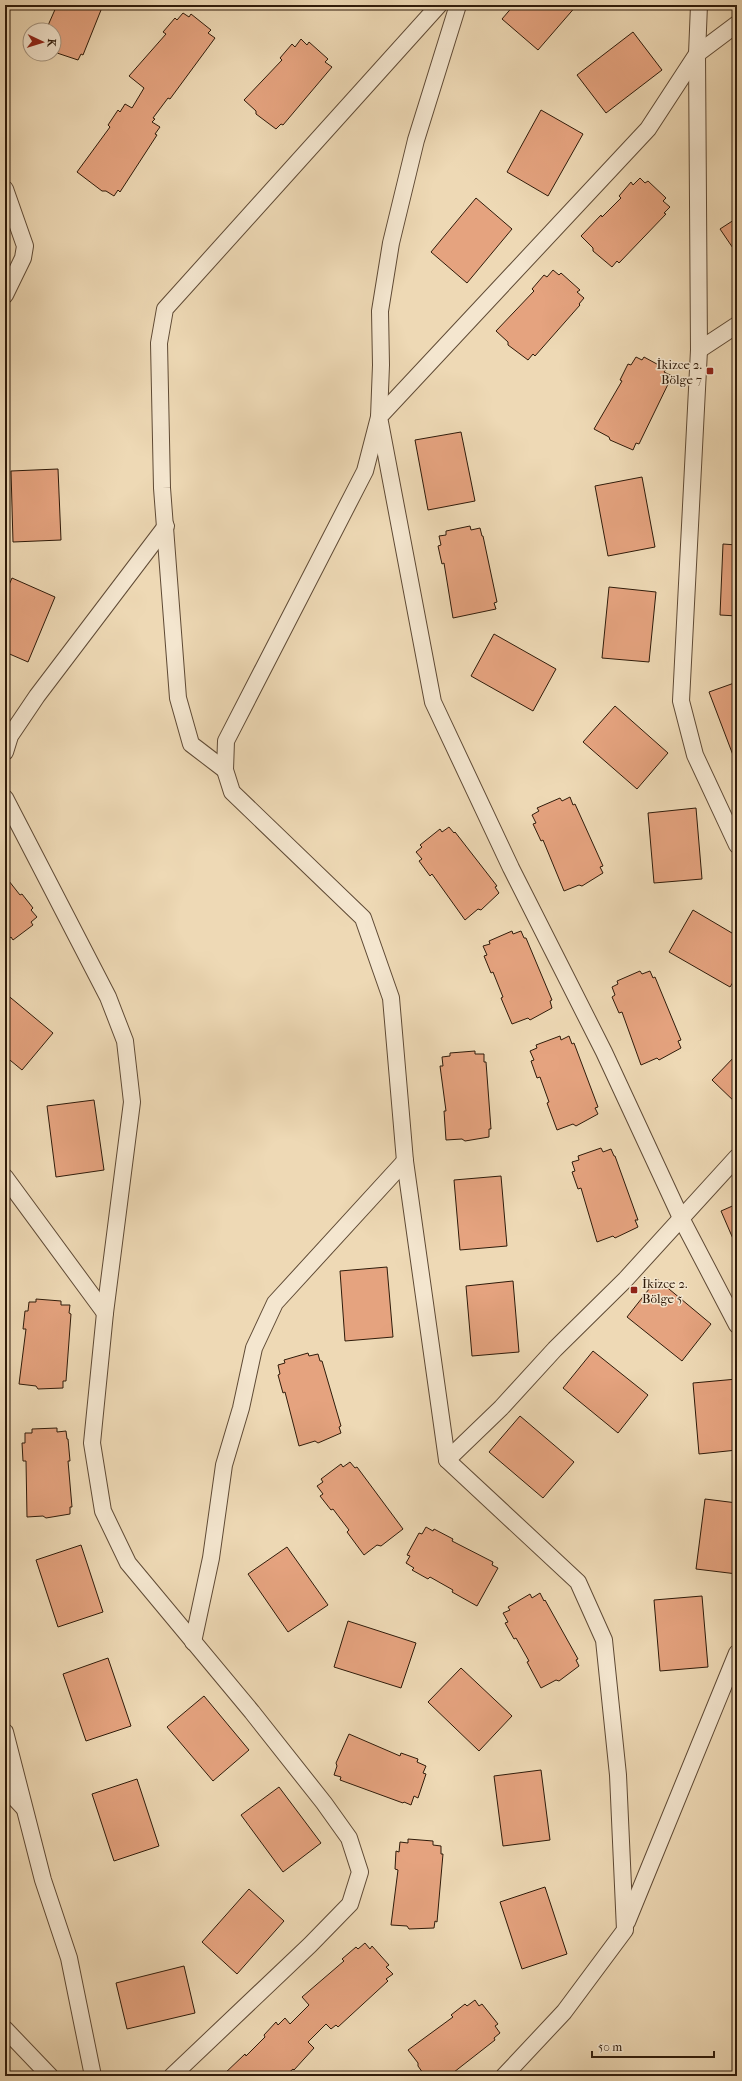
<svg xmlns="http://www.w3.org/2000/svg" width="742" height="2081" viewBox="0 0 742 2081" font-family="'IM FELL French Canon',serif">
  <rect width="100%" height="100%" fill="#eed9b5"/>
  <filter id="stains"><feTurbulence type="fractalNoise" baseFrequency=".005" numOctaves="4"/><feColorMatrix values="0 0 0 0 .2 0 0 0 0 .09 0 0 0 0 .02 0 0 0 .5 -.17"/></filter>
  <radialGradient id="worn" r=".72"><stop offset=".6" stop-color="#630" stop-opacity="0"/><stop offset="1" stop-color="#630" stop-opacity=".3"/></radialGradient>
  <g fill="#e5a37f" stroke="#2f1b0a">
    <polygon points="57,5 103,5 83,55 81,54 78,60 54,52 54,30 46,30"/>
    <polygon points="514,5 577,5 538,50 502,19"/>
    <polygon points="183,13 189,17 191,14 211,30 208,33 215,38 170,99 168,98 153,118 155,119 152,122 160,127 155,134 157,135 120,192 118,190 114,196 106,191 102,191 77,172 110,127 108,125 118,110 120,112 125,104 132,108 144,88 129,76 166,34 163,32 175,18 177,20"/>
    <polygon points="633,32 662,70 606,113 577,75"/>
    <polygon points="301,39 307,45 309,42 328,59 325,62 332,67 283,125 281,124 276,129 256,114 256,111 244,100 282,60 280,58 292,44 295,47"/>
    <polygon points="541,110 583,134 548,196 507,172"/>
    <polygon points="640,178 645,183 648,181 666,198 663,201 670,207 664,213 666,214 619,263 617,261 612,267 593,251 593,248 581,236 601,215 602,217 621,198 619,196 631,182 633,185"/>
    <polygon points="476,198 512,229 467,283 431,252"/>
    <polygon points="737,218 737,254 720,229"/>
    <polygon points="553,270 559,275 561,273 580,290 577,292 584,298 579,304 580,305 535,356 533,354 528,360 508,345 508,342 496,331 534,291 532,289 544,275 547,277"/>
    <polygon points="636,357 642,360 644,357 666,369 664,372 672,376 639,444 636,443 633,450 610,440 609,437 594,429 622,381 620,380 628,364 631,365"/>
    <polygon points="461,432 475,501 428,510 415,440"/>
    <polygon points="58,469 61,540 13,542 11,471"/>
    <polygon points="642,477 655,547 608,556 595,486"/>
    <polygon points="470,526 471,530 480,528 482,536 483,536 497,602 494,603 496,609 453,618 444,563 442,564 438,546 441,545 439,536 446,535 446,531"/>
    <polygon points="723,544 737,545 737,616 720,615"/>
    <polygon points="12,578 55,597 28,662 5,652 5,594"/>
    <polygon points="609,587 656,592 649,662 602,658"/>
    <polygon points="494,634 556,669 533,711 471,676"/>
    <polygon points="737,682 737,763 736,763 709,692"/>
    <polygon points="615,706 668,753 637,789 583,742"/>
    <polygon points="570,797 573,805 575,804 603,866 600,867 603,873 582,886 579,885 564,891 543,840 541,841 533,824 536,823 532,815 539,811 537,808 560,798 562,801"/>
    <polygon points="696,808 702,879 654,883 648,813"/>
    <polygon points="449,827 454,833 455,832 497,886 495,887 499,893 481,910 478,909 465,920 432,874 430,876 419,861 422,859 416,852 422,847 420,845 440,829 442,832"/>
    <polygon points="5,876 20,895 22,894 33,908 31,910 37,917 31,922 33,925 13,940 11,937 5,942"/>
    <polygon points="693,910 737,936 737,976 730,987 669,952"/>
    <polygon points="512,931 513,934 521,931 524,938 526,938 552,1000 550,1001 552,1008 530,1020 528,1018 512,1024 501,998 503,997 493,972 491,973 484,956 487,955 483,946 490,944 489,941"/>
    <polygon points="640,971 642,974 650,971 653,978 655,977 681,1040 678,1041 681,1048 659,1060 657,1058 641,1065 622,1012 619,1013 612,997 615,995 612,987 618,984 617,981"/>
    <polygon points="5,993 53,1033 22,1070 5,1056"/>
    <polygon points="560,1036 561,1040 569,1036 572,1044 574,1043 598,1107 595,1108 598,1114 576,1126 573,1124 557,1130 547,1103 549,1102 540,1077 537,1078 531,1061 534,1060 530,1051 537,1048 536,1045"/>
    <polygon points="475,1051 475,1054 484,1054 484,1062 486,1062 491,1129 489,1129 489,1137 465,1141 462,1139 446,1140 444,1111 446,1111 440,1066 443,1066 442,1057 450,1056 450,1053"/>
    <polygon points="737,1054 737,1104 712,1080"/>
    <polygon points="94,1100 104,1170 56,1177 47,1106"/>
    <polygon points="601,1148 603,1152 611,1149 614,1156 615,1156 638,1220 635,1220 638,1227 615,1238 613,1236 597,1242 581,1188 578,1189 572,1172 575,1171 572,1162 579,1160 578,1156"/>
    <polygon points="501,1176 507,1246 460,1250 454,1180"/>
    <polygon points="737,1204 737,1248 721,1211"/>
    <polygon points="387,1267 393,1337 345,1341 340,1271"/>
    <polygon points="657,1279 711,1324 682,1361 627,1317"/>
    <polygon points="513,1281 519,1352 472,1356 466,1286"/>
    <polygon points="36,1299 61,1301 61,1305 70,1305 69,1313 71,1314 66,1381 63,1381 63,1388 38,1389 36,1386 19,1384 26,1329 23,1329 25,1311 28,1311 29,1302 36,1302"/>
    <polygon points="593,1351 648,1395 618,1433 563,1388"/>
    <polygon points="308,1353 309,1356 318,1354 320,1361 322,1361 341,1426 339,1427 341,1433 318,1443 315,1441 299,1446 285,1392 283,1393 278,1375 280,1374 278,1365 285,1363 284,1360"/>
    <polygon points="737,1379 737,1450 699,1454 693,1383"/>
    <polygon points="520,1416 574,1462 543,1498 489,1452"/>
    <polygon points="57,1428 57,1432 66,1431 67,1439 68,1439 70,1461 68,1461 72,1507 70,1507 70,1514 46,1518 43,1516 27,1517 26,1461 23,1461 22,1443 25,1443 25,1433 32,1433 32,1429"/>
    <polygon points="350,1462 355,1468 357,1467 403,1529 381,1546 377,1545 364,1555 347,1532 349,1530 333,1509 331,1510 320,1496 323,1494 317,1486 323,1482 321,1479 341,1464 343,1467"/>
    <polygon points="705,1499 737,1503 737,1574 696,1569"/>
    <polygon points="426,1527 433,1531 434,1529 453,1539 452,1541 493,1562 492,1565 498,1568 477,1606 452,1592 453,1590 430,1577 428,1579 412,1570 414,1568 406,1563 410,1556 407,1555 419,1533 422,1534"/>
    <polygon points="81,1545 103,1612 58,1627 36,1560"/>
    <polygon points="287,1547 328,1605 288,1632 248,1574"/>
    <polygon points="540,1593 544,1601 545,1600 578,1659 576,1660 579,1666 559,1681 556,1680 541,1688 527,1662 529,1661 516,1638 514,1639 505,1623 508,1622 503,1613 510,1610 508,1607 530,1594 532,1598"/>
    <polygon points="702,1596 708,1667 660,1671 654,1600"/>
    <polygon points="348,1621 416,1643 401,1688 334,1667"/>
    <polygon points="108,1658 131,1726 86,1741 63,1674"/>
    <polygon points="461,1668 512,1716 479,1751 428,1702"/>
    <polygon points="204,1696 249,1750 213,1781 167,1727"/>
    <polygon points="349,1734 400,1756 401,1753 418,1759 417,1762 426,1766 423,1773 426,1774 418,1798 414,1796 411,1805 404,1802 403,1803 340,1780 341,1777 334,1775 337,1766 336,1763"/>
    <polygon points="541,1770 550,1840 503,1846 494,1776"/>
    <polygon points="137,1779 159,1846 114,1861 92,1794"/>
    <polygon points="279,1787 321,1843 283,1872 241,1815"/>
    <polygon points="408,1839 433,1841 433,1845 441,1846 441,1854 443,1854 437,1922 435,1921 434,1928 409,1929 407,1926 391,1925 398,1870 395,1869 396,1851 399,1852 400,1842 408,1843"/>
    <polygon points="545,1887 567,1954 522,1969 500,1902"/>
    <polygon points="249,1889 284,1921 237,1974 202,1942"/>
    <polygon points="365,1943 370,1949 372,1946 389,1965 386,1967 393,1974 386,1979 388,1981 338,2027 336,2025 331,2029 326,2024 308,2042 314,2048 294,2070 293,2069 285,2076 222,2076 245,2054 246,2056 265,2037 264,2035 276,2022 278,2025 285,2018 290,2024 309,2005 302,1997 344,1961 342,1959 356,1947 358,1949"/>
    <polygon points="184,1966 195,2013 127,2029 116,1983"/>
    <polygon points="475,2000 479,2006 482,2004 498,2024 495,2026 500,2033 494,2038 495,2040 449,2076 425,2076 418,2066 418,2063 408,2050 453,2017 451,2015 465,2004 467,2006"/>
  </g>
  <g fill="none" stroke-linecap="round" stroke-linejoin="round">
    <defs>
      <g id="minor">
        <polyline points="458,5 416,140 391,243 380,311 381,365 379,417 365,471 226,741 225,770 232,792 363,918 391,998 405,1161 447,1460 578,1582 604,1640 618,1775 625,1930 564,2012 504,2076"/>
        <polyline points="699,5 697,54 699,350 681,701 695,755 737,845"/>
        <polyline points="737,24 697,54 648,129 379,417 433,702 511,868 604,1052 681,1218 737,1325"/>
        <polyline points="5,189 25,246 23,258 5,295"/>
        <polyline points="699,350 737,325"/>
        <polyline points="5,752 10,736 37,696 166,526"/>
        <polyline points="225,770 191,744 178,698 162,488 159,343 165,309 439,5"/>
        <polyline points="5,798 108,997 125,1041 132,1102 105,1313 92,1443 103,1511 128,1563 252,1712 324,1803 349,1838 360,1872 350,1904 310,1945 172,2076"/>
        <polyline points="5,1177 105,1313"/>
        <polyline points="447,1460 501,1408 555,1349 625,1280 737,1157"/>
        <polyline points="193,1642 211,1558 224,1465 241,1408 254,1348 275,1303 405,1161"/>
        <polyline points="5,1732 43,1880 69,1958 93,2076"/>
        <polyline points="5,1788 23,1807"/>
        <polyline points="627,1922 737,1653"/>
        <polyline points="5,2029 50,2076"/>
      </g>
    </defs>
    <use href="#minor" stroke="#5f4a35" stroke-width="18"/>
    <use href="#minor" stroke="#f4e6cf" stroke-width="16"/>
  </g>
  <g fill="#8f2418" stroke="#f4e6cf" stroke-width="1.5">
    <rect x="706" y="367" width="8" height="8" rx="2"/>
    <rect x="630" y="1286" width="8" height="8" rx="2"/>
  </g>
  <g text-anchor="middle" stroke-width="3" stroke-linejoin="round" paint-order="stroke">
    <g font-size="13" fill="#2f1b0a" stroke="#f4e6cf" text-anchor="end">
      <text x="702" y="369">İkizce 2.<tspan x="702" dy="15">Bölge 7</tspan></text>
      <text x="642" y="1288" text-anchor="start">İkizce 2.<tspan x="642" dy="15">Bölge 5</tspan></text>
    </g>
  </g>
  <rect width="742" height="2081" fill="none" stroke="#eed9b5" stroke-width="20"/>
  <rect x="6" y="6" width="730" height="2069" fill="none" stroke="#2f1b0a" stroke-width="2"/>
  <rect x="10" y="10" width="722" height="2061" fill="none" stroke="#2f1b0a"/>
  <g transform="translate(42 42) rotate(94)"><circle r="19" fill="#f4e6cf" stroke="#a59580"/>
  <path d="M0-3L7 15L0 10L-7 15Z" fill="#8f2418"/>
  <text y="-6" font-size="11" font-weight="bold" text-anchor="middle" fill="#2f1b0a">K</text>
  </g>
  <path d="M592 2051v6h122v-6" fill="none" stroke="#2f1b0a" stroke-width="2"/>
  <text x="598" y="2051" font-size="12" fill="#2f1b0a" stroke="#f4e6cf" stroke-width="3" paint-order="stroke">50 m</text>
  <rect width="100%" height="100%" filter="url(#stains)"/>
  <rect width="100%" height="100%" fill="url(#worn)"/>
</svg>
